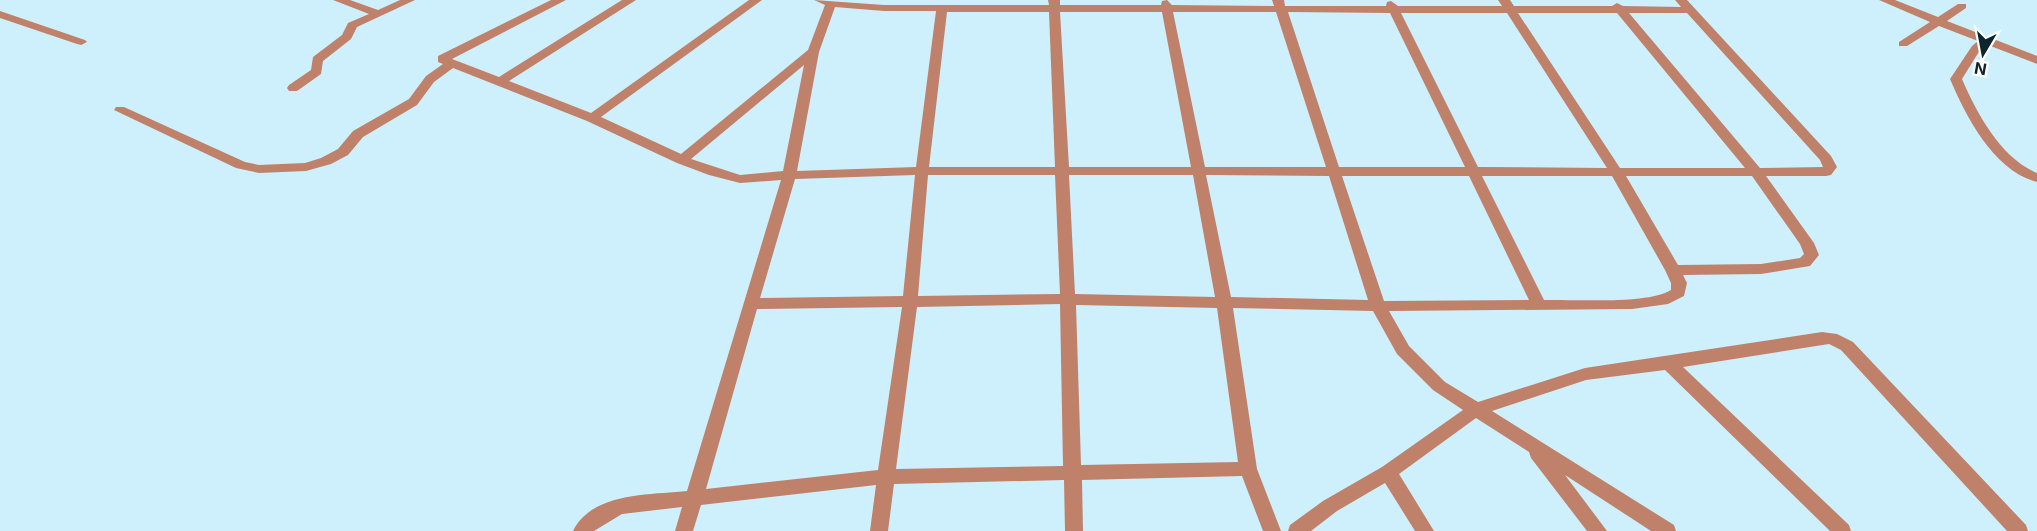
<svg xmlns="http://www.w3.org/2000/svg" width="2037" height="531" viewBox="0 0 2037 531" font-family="Inter,sans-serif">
  <rect width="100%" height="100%" fill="#cef0fc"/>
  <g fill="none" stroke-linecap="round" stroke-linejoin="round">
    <g fill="#c0816b" fill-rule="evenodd">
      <polygon points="333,0 350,0 378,10 400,0 415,0 357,27 351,39 323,61 321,74 297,91 289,91 287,88 289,85 311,70 313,57 342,35 348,23 369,14"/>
      <path d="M551 0H566L452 59 499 77 622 0H636L509 81 591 113 749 0H762L601 117 681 154 808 50 825 5 814 0 884 5H1049L1048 0H1060V5H1161L1162 1 1167 0 1172 5 1274 6 1272 0H1284L1285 6H1386L1387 2 1391 1 1398 6H1502L1498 0H1510L1514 6H1612L1617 3 1623 6 1681 7 1675 0H1687L1831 156 1837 167 1831 175 1826 176H1766L1814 243 1819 255 1810 266 1761 274 1683 275 1687 283 1684 296 1668 304 1632 309 1389 311 1409 346 1445 382 1478 402 1585 368 1822 332 1837 334 1853 342 2026 525 2028 531H2007L1841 350 1829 344 1683 367 1849 525 1851 531H1830L1665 370 1586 380 1492 411 1674 525 1676 531H1651L1565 475 1607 531H1587L1531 458 1529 452 1476 418 1399 474 1434 531H1415L1385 483 1337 511 1311 531H1288L1290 525 1323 501 1382 467 1463 410 1433 390 1397 354 1373 311 1233 308 1257 469 1281 531H1263L1242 476 1082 480 1083 531H1065L1064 480 894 484 888 531H870L876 485 701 505 693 531H675L682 507 622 514 594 531H573C592 492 650 495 687 491L781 180 740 183 709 175 677 163 587 121 453 68 434 82 417 105 363 137 348 155 331 164 306 171 259 173 236 168 114 110 116 107H124L245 162 259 165 305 163 321 158 338 149 353 131 409 99 426 76 443 64 438 62V56ZM835 7 884 11H936L916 167 797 171 819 52ZM947 12H1049L1055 167H929ZM1060 12H1162L1191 167H1069ZM1173 12H1276L1326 167H1205ZM1288 12 1390 13 1465 167H1339ZM1401 13H1507L1607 168 1478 167ZM1518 13H1617L1745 168H1620ZM1629 13H1687L1820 160 1823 167 1760 168ZM804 65 783 171 740 175 691 159ZM915 175 903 296 760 298 795 179ZM928 175H1055L1060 294 918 296ZM1069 175H1193L1215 297 1075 294ZM1206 175 1329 176 1368 300 1231 297ZM1342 176H1469L1529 300 1384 301ZM1482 176H1612L1665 270 1671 283V290C1647 305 1574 299 1544 300ZM1626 176H1752L1800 244 1804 254 1800 258 1761 264 1678 265ZM1060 304 1063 466 896 469 917 307ZM1076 305 1217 308 1238 462 1081 465ZM902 307 878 470 706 489 757 309Z"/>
      <path d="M1879 0H1895L1938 17 1958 4H1966V8L1947 21 2037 56V64L1988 45 1980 50 1962 79C1977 114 2001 158 2037 173V182C1994 171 1966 117 1950 79L1972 46 1978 41 1939 26 1907 46H1899V42L1930 22Z"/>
      <polygon points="0,11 85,40 87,42 81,45 77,44 0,18"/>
    </g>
  </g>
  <g transform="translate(1983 54) rotate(190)" stroke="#ffffff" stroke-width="4.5" paint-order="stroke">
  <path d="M0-4.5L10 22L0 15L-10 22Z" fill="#0e252d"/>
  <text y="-9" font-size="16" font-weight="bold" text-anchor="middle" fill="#0e252d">N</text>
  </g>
</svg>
